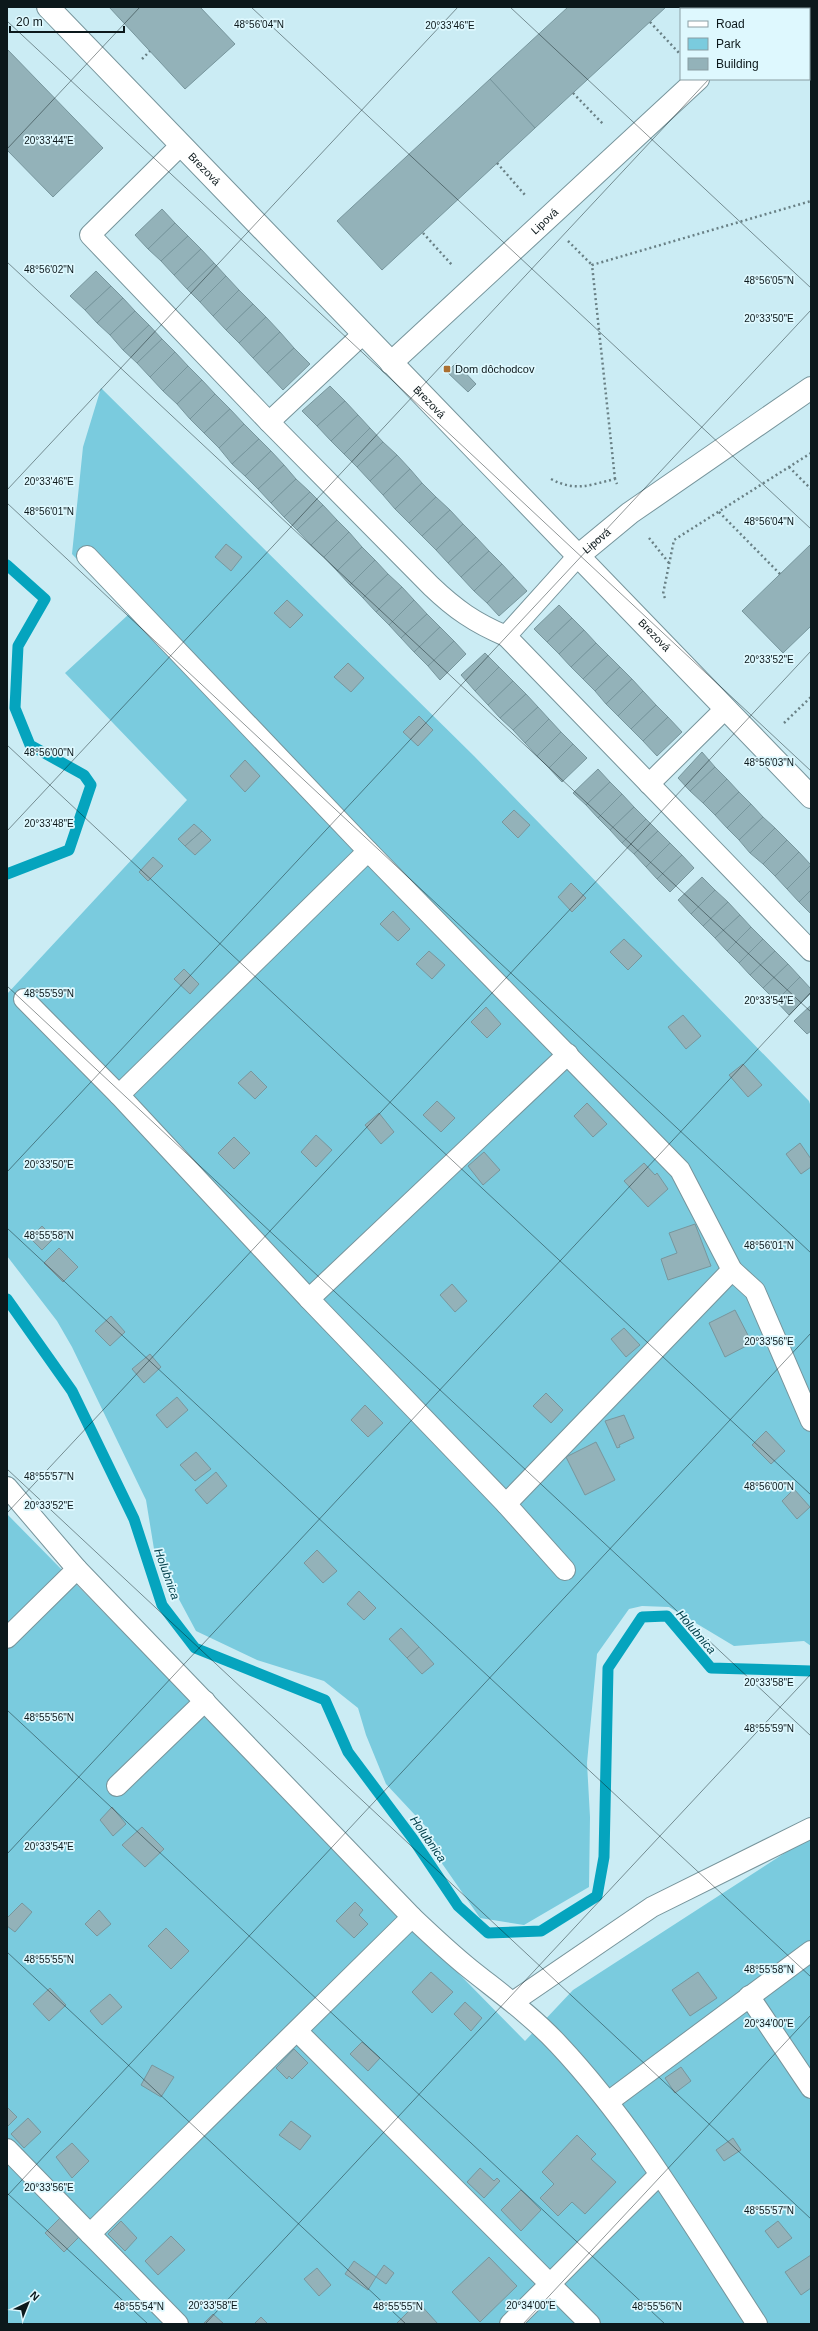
<svg xmlns="http://www.w3.org/2000/svg" width="818" height="2331" viewBox="0 0 818 2331" font-family="Helvetica,sans-serif">
  <rect width="100%" height="100%" fill="#cbecf4"/>
  <g fill="#7acbde">
    <polygon points="101,388 474,756 809,1101 811,1107 811,1646 804,1641 734,1646 669,1607 642,1606 629,1609 597,1654 587,1763 590,1817 589,1887 524,1925 480,1918 441,1862 429,1830 386,1784 366,1735 358,1708 324,1681 257,1660 196,1631 174,1590 154,1549 146,1500 72,1347 57,1321 7,1256 7,994 187,800 65,673 129,614 72,554 83,447"/>
    <polygon points="7,1514 525,2041 573,1990 811,1836 811,2324 7,2324"/>
  </g>
  <g fill="none" stroke-linecap="round" stroke-linejoin="round">
    <g stroke="#05a4be" stroke-width="11">
      <polyline points="7,565 45,599 18,646 15,708 30,745 84,775 91,785 69,850 7,874"/>
      <polyline points="7,1299 72,1391 134,1519 162,1605 195,1648 325,1700 348,1752 413,1839 458,1906 488,1933 541,1931 597,1896 604,1857 608,1668 642,1617 667,1616 711,1668 811,1671"/>
    </g>
  </g>
  <g fill="#93b2b9" stroke="#77969d">
    <polygon points="109,7 200,7 235,44 185,89"/>
    <polygon points="568,7 666,7 535,128 490,79"/>
    <polygon points="7,49 103,148 53,197 7,150"/>
    <polygon points="490,79 535,128 382,270 337,221"/>
    <polygon points="162,209 175,223 148,249 135,235"/>
    <polygon points="175,223 188,236 161,261 148,249"/>
    <polygon points="188,236 201,249 174,275 161,261"/>
    <polygon points="201,249 214,263 187,289 174,275"/>
    <polygon points="214,263 226,276 200,302 187,289"/>
    <polygon points="96,271 111,286 85,310 70,296"/>
    <polygon points="226,276 239,290 213,316 200,302"/>
    <polygon points="111,286 123,298 97,323 85,310"/>
    <polygon points="239,290 253,304 226,330 213,316"/>
    <polygon points="123,298 135,311 110,335 97,323"/>
    <polygon points="253,304 266,317 239,343 226,330"/>
    <polygon points="135,311 149,325 123,350 110,335"/>
    <polygon points="266,317 280,332 253,358 239,343"/>
    <polygon points="149,325 162,339 137,363 123,350"/>
    <polygon points="280,332 294,348 267,373 253,358"/>
    <polygon points="162,339 175,352 150,377 137,363"/>
    <polygon points="294,348 310,364 283,390 267,373"/>
    <polygon points="175,352 188,366 163,391 150,377"/>
    <polygon points="456,363 476,384 468,392 447,372"/>
    <polygon points="188,366 202,380 177,404 163,391"/>
    <polygon points="202,380 215,394 190,419 177,404"/>
    <polygon points="330,386 345,401 317,426 302,411"/>
    <polygon points="215,394 230,409 204,433 190,419"/>
    <polygon points="345,401 358,415 331,441 317,426"/>
    <polygon points="230,409 244,424 219,448 204,433"/>
    <polygon points="358,415 370,428 344,454 331,441"/>
    <polygon points="244,424 259,439 232,464 219,448"/>
    <polygon points="370,428 383,442 357,467 344,454"/>
    <polygon points="259,439 271,451 245,476 232,464"/>
    <polygon points="383,442 397,455 370,481 357,467"/>
    <polygon points="271,451 284,465 258,489 245,476"/>
    <polygon points="397,455 410,469 383,495 370,481"/>
    <polygon points="284,465 296,479 271,503 258,489"/>
    <polygon points="410,469 422,483 395,509 383,495"/>
    <polygon points="296,479 310,492 284,517 271,503"/>
    <polygon points="422,483 436,497 409,523 395,509"/>
    <polygon points="310,492 323,505 297,530 284,517"/>
    <polygon points="436,497 450,510 422,536 409,523"/>
    <polygon points="323,505 337,520 311,545 297,530"/>
    <polygon points="450,510 463,524 436,550 422,536"/>
    <polygon points="337,520 349,532 324,557 311,545"/>
    <polygon points="463,524 476,537 448,563 436,550"/>
    <polygon points="349,532 362,547 337,571 324,557"/>
    <polygon points="476,537 489,551 461,577 448,563"/>
    <polygon points="226,544 242,557 231,571 215,557"/>
    <polygon points="811,544 811,626 783,653 742,611"/>
    <polygon points="362,547 375,560 350,585 337,571"/>
    <polygon points="489,551 502,564 474,591 461,577"/>
    <polygon points="375,560 388,574 363,598 350,585"/>
    <polygon points="502,564 514,577 487,603 474,591"/>
    <polygon points="388,574 402,587 376,612 363,598"/>
    <polygon points="514,577 527,591 499,616 487,603"/>
    <polygon points="402,587 414,600 389,625 376,612"/>
    <polygon points="287,600 303,615 290,628 274,613"/>
    <polygon points="414,600 427,614 401,638 389,625"/>
    <polygon points="559,605 572,618 547,642 534,629"/>
    <polygon points="427,614 440,627 414,652 401,638"/>
    <polygon points="572,618 584,630 559,654 547,642"/>
    <polygon points="440,627 454,641 428,666 414,652"/>
    <polygon points="584,630 596,643 571,667 559,654"/>
    <polygon points="454,641 466,654 440,680 428,666"/>
    <polygon points="596,643 608,655 583,679 571,667"/>
    <polygon points="485,653 499,667 475,691 461,675"/>
    <polygon points="608,655 620,667 595,691 583,679"/>
    <polygon points="348,663 364,678 351,692 334,677"/>
    <polygon points="499,667 513,681 488,705 475,691"/>
    <polygon points="620,667 632,679 606,704 595,691"/>
    <polygon points="632,679 643,691 618,716 606,704"/>
    <polygon points="513,681 526,694 500,718 488,705"/>
    <polygon points="643,691 656,705 631,729 618,716"/>
    <polygon points="526,694 538,707 513,730 500,718"/>
    <polygon points="656,705 668,717 643,741 631,729"/>
    <polygon points="538,707 549,719 525,743 513,730"/>
    <polygon points="419,716 433,730 418,746 403,732"/>
    <polygon points="668,717 682,732 657,756 643,741"/>
    <polygon points="549,719 561,732 537,756 525,743"/>
    <polygon points="561,732 573,744 549,768 537,756"/>
    <polygon points="573,744 587,758 562,782 549,768"/>
    <polygon points="702,752 715,767 690,791 678,778"/>
    <polygon points="245,760 260,776 245,792 230,776"/>
    <polygon points="715,767 727,779 703,803 690,791"/>
    <polygon points="598,769 610,782 586,805 573,793"/>
    <polygon points="727,779 739,792 715,815 703,803"/>
    <polygon points="610,782 622,794 598,818 586,805"/>
    <polygon points="739,792 751,804 727,828 715,815"/>
    <polygon points="622,794 634,807 610,830 598,818"/>
    <polygon points="751,804 763,817 739,840 727,828"/>
    <polygon points="634,807 646,819 622,843 610,830"/>
    <polygon points="514,810 530,825 518,838 502,822"/>
    <polygon points="763,817 775,828 750,853 739,840"/>
    <polygon points="646,819 658,831 634,854 622,843"/>
    <polygon points="194,824 202,831 185,846 178,839"/>
    <polygon points="775,828 787,840 763,864 750,853"/>
    <polygon points="202,831 211,840 195,855 185,846"/>
    <polygon points="658,831 670,843 646,867 634,854"/>
    <polygon points="787,840 799,852 775,876 763,864"/>
    <polygon points="670,843 682,855 657,879 646,867"/>
    <polygon points="799,852 811,865 787,889 775,876"/>
    <polygon points="682,855 694,868 670,892 657,879"/>
    <polygon points="153,857 163,866 148,881 139,872"/>
    <polygon points="811,865 811,890 799,902 787,889"/>
    <polygon points="702,877 715,890 691,914 678,900"/>
    <polygon points="571,883 586,898 572,912 558,897"/>
    <polygon points="715,890 728,902 703,926 691,914"/>
    <polygon points="811,890 811,914 799,902"/>
    <polygon points="728,902 740,915 715,938 703,926"/>
    <polygon points="393,911 410,929 398,941 380,924"/>
    <polygon points="740,915 751,927 727,951 715,938"/>
    <polygon points="751,927 763,939 739,963 727,951"/>
    <polygon points="624,939 642,956 628,970 610,952"/>
    <polygon points="763,939 775,951 750,975 739,963"/>
    <polygon points="429,951 445,965 432,979 416,964"/>
    <polygon points="775,951 788,964 763,988 750,975"/>
    <polygon points="788,964 800,977 776,1001 763,988"/>
    <polygon points="184,969 199,984 190,994 174,979"/>
    <polygon points="800,977 811,989 811,993 789,1015 776,1001"/>
    <polygon points="811,1005 811,1031 807,1034 794,1021"/>
    <polygon points="486,1007 501,1024 487,1038 471,1022"/>
    <polygon points="683,1015 701,1036 686,1049 668,1027"/>
    <polygon points="743,1064 762,1085 748,1097 729,1075"/>
    <polygon points="251,1071 267,1087 255,1099 238,1083"/>
    <polygon points="437,1101 455,1118 441,1132 423,1115"/>
    <polygon points="587,1103 607,1124 593,1137 574,1116"/>
    <polygon points="379,1113 394,1132 381,1144 365,1125"/>
    <polygon points="316,1135 332,1150 316,1167 301,1152"/>
    <polygon points="234,1137 250,1153 234,1169 218,1153"/>
    <polygon points="800,1143 811,1159 811,1167 801,1174 786,1154"/>
    <polygon points="484,1152 500,1170 483,1185 468,1166"/>
    <polygon points="644,1163 655,1175 657,1173 668,1189 648,1207 624,1181"/>
    <polygon points="695,1224 711,1266 668,1280 661,1259 677,1253 669,1233"/>
    <polygon points="42,1226 54,1238 42,1250 30,1238"/>
    <polygon points="59,1248 78,1267 63,1282 44,1263"/>
    <polygon points="452,1284 467,1301 455,1312 440,1295"/>
    <polygon points="735,1310 752,1343 725,1357 709,1323"/>
    <polygon points="111,1316 125,1332 110,1346 95,1331"/>
    <polygon points="624,1328 640,1345 626,1357 611,1339"/>
    <polygon points="150,1354 161,1367 144,1383 132,1369"/>
    <polygon points="546,1393 563,1410 551,1423 533,1406"/>
    <polygon points="177,1397 188,1410 167,1428 156,1415"/>
    <polygon points="365,1405 383,1423 368,1437 351,1420"/>
    <polygon points="624,1415 634,1438 619,1445 620,1447 617,1448 605,1421"/>
    <polygon points="766,1431 785,1451 771,1464 752,1445"/>
    <polygon points="596,1442 615,1480 585,1495 566,1457"/>
    <polygon points="196,1452 211,1469 195,1481 180,1465"/>
    <polygon points="216,1472 227,1486 207,1504 195,1490"/>
    <polygon points="794,1489 810,1507 797,1519 782,1501"/>
    <polygon points="317,1550 337,1571 323,1583 304,1563"/>
    <polygon points="359,1591 376,1608 364,1620 347,1604"/>
    <polygon points="401,1628 419,1647 407,1658 389,1639"/>
    <polygon points="419,1647 434,1664 422,1674 407,1658"/>
    <polygon points="112,1807 126,1824 113,1836 100,1820"/>
    <polygon points="142,1827 164,1849 145,1867 122,1845"/>
    <polygon points="355,1902 363,1910 359,1915 368,1924 354,1938 336,1921"/>
    <polygon points="22,1903 32,1912 15,1932 7,1926 7,1918"/>
    <polygon points="99,1910 111,1924 97,1936 85,1924"/>
    <polygon points="166,1928 189,1951 171,1969 148,1946"/>
    <polygon points="431,1972 453,1992 432,2013 412,1992"/>
    <polygon points="698,1972 717,1998 690,2016 672,1990"/>
    <polygon points="50,1988 66,2005 49,2021 33,2004"/>
    <polygon points="110,1994 122,2007 102,2025 90,2011"/>
    <polygon points="465,2002 482,2018 471,2031 454,2014"/>
    <polygon points="362,2042 380,2058 368,2071 350,2054"/>
    <polygon points="294,2049 308,2063 292,2079 289,2076 287,2079 276,2068"/>
    <polygon points="152,2065 174,2077 161,2097 141,2085"/>
    <polygon points="681,2067 691,2081 675,2093 665,2078"/>
    <polygon points="7,2107 17,2117 7,2127"/>
    <polygon points="28,2118 41,2132 24,2148 11,2134"/>
    <polygon points="291,2121 311,2136 300,2150 279,2135"/>
    <polygon points="577,2135 596,2154 591,2159 616,2182 585,2214 572,2202 558,2216 540,2198 554,2184 542,2172"/>
    <polygon points="733,2138 741,2150 724,2161 716,2150"/>
    <polygon points="72,2143 89,2161 72,2178 56,2157"/>
    <polygon points="480,2168 494,2181 497,2178 500,2181 484,2198 467,2182"/>
    <polygon points="521,2190 541,2210 521,2231 501,2210"/>
    <polygon points="60,2218 79,2237 64,2252 45,2233"/>
    <polygon points="121,2221 137,2238 125,2251 108,2234"/>
    <polygon points="778,2221 792,2238 778,2248 765,2231"/>
    <polygon points="171,2236 185,2250 158,2275 145,2261"/>
    <polygon points="811,2255 811,2288 801,2295 785,2272"/>
    <polygon points="489,2257 517,2286 480,2322 452,2292"/>
    <polygon points="354,2261 376,2277 368,2290 345,2274"/>
    <polygon points="384,2265 394,2273 386,2284 376,2277"/>
    <polygon points="317,2268 331,2285 319,2296 304,2279"/>
    <polygon points="418,2302 438,2324 396,2324"/>
    <polygon points="213,2314 224,2324 203,2324"/>
    <polygon points="261,2317 268,2324 254,2324"/>
  </g>
  <g fill="none" stroke-linecap="round" stroke-linejoin="round">
    <defs>
      <g id="service">
        <path d="M181 145 90 235 269 422 431 586C455 609 475 623 506 636L578 556"/>
        <polyline points="269,422 363,334"/>
        <polyline points="87,556 368,851 680,1170 732,1270 755,1291 811,1421"/>
        <polyline points="506,636 811,951"/>
        <polyline points="649,784 725,709"/>
        <polyline points="368,851 119,1095 309,1299 568,1054"/>
        <polyline points="24,999 119,1095"/>
        <polyline points="309,1299 506,1504 565,1570"/>
        <path d="M7 1487 77 1569 412 1917C431 1935 450 1953 470 1969 500 1993 532 2016 558 2044 636 2127 695 2229 757 2324"/>
        <polyline points="506,1504 732,1270"/>
        <polyline points="7,1638 77,1569"/>
        <polyline points="117,1786 205,1701"/>
        <polyline points="749,1996 811,2088"/>
        <polyline points="513,2002 652,1907 811,1828"/>
        <polyline points="297,2031 590,2324"/>
        <polyline points="608,2102 811,1951"/>
        <polyline points="7,2149 90,2234"/>
        <polyline points="178,2324 90,2234 412,1917"/>
        <polyline points="510,2324 659,2175"/>
      </g>
      <g id="minor">
        <path id="s1" d="M48 7 811 797"/>
        <polyline points="774,9 776,7"/>
        <path id="s2" d="M391 363 698 79"/>
        <path id="s3" d="M578 556 630 513 811 388"/>
      </g>
    </defs>
    <use href="#service" stroke="#76949b" stroke-width="22"/>
    <use href="#minor" stroke="#76949b" stroke-width="24"/>
    <g stroke="#698085" stroke-width="2.5" stroke-dasharray="2 3" stroke-linecap="butt">
      <polyline points="650,22 680,54"/>
      <polyline points="142,59 150,51"/>
      <polyline points="573,93 603,124"/>
      <polyline points="497,163 525,195"/>
      <polyline points="423,233 452,265"/>
      <polyline points="568,241 592,265"/>
      <polyline points="789,467 811,489"/>
      <path d="M551 479C576 492 589 485 615 479L617 484"/>
      <polyline points="615,479 592,265 811,201"/>
      <polyline points="719,512 780,574"/>
      <polyline points="649,538 669,563"/>
      <polyline points="665,598 663,594 674,540 811,453"/>
      <polyline points="784,723 811,697"/>
    </g>
    <use href="#service" stroke="#fff" stroke-width="20"/>
    <use href="#minor" stroke="#fff" stroke-width="22"/>
  </g>
  <path fill="none" stroke="#0c181b" stroke-width="1" stroke-opacity="0.45" d="M251 7 811 529M510 7 811 288M769 7 771 9M774 9 776 7M7 21 811 771M809 45 811 47M7 149 140 7M7 262 811 1012M7 490 458 7M7 503 811 1253M7 745 811 1495M7 831 709 79M7 986 811 1736M7 1172 811 310M7 1228 811 1977M7 1469 811 2219M7 1513 811 651M7 1710 665 2324M7 1854 811 992M7 1952 406 2324M7 2193 148 2324M7 2196 811 1333M205 2324 811 1674M523 2324 811 2015"/>
  <rect fill="#ab7031" stroke="#def8fe" stroke-width="1.5" x="443" y="365" width="8" height="8" rx="2"/>
  <g text-anchor="middle" stroke-width="3.5" stroke-linejoin="round" paint-order="stroke">
    <g font-size="11" fill="#0c181b" stroke="#def8fe">
      <text dy="4" stroke="none"><textPath href="#s1" startOffset="225">Brezová</textPath></text>
      <text dy="4" stroke="none"><textPath href="#s2" startOffset="209">Lipová</textPath></text>
      <text dy="4" stroke="none"><textPath href="#s1" startOffset="549">Brezová</textPath></text>
      <text dy="4" stroke="none"><textPath href="#s3" startOffset="24">Lipová</textPath></text>
      <text dy="4" stroke="none"><textPath href="#s1" startOffset="873">Brezová</textPath></text>
    </g>
    <g font-size="11" fill="#0c181b" stroke="#def8fe" text-anchor="start">
      <text x="455" y="373">Dom dôchodcov</text>
    </g>
    <g font-size="12" font-style="italic" fill="#05414c" stroke="#def8fe">
      <text transform="translate(167 1574) rotate(70)" y="4">Holubnica</text>
      <text transform="translate(696 1632) rotate(49)" y="4">Holubnica</text>
      <text transform="translate(428 1839) rotate(55)" y="4">Holubnica</text>
    </g>
  </g>
  <g font-size="10" text-anchor="middle" fill="#0c181b" stroke="#def8fe" stroke-width="3.5" stroke-linejoin="round" paint-order="stroke">
    <text x="259" y="28">48°56'04"N</text>
    <text x="450" y="29">20°33'46"E</text>
    <text x="49" y="144">20°33'44"E</text>
    <text x="49" y="273">48°56'02"N</text>
    <text x="769" y="284">48°56'05"N</text>
    <text x="769" y="322">20°33'50"E</text>
    <text x="49" y="485">20°33'46"E</text>
    <text x="49" y="515">48°56'01"N</text>
    <text x="769" y="525">48°56'04"N</text>
    <text x="769" y="663">20°33'52"E</text>
    <text x="49" y="756">48°56'00"N</text>
    <text x="769" y="766">48°56'03"N</text>
    <text x="49" y="827">20°33'48"E</text>
    <text x="49" y="997">48°55'59"N</text>
    <text x="769" y="1004">20°33'54"E</text>
    <text x="49" y="1168">20°33'50"E</text>
    <text x="49" y="1239">48°55'58"N</text>
    <text x="769" y="1249">48°56'01"N</text>
    <text x="769" y="1345">20°33'56"E</text>
    <text x="49" y="1480">48°55'57"N</text>
    <text x="769" y="1490">48°56'00"N</text>
    <text x="49" y="1509">20°33'52"E</text>
    <text x="769" y="1686">20°33'58"E</text>
    <text x="49" y="1721">48°55'56"N</text>
    <text x="769" y="1732">48°55'59"N</text>
    <text x="49" y="1850">20°33'54"E</text>
    <text x="49" y="1963">48°55'55"N</text>
    <text x="769" y="1973">48°55'58"N</text>
    <text x="769" y="2027">20°34'00"E</text>
    <text x="49" y="2191">20°33'56"E</text>
    <text x="769" y="2214">48°55'57"N</text>
    <text x="213" y="2309">20°33'58"E</text>
    <text x="531" y="2309">20°34'00"E</text>
    <text x="139" y="2310">48°55'54"N</text>
    <text x="398" y="2310">48°55'55"N</text>
    <text x="657" y="2310">48°55'56"N</text>
  </g>
  <rect width="818" height="2331" fill="none" stroke="#0c181b" stroke-width="16"/>
  <rect x="680" y="8" width="130" height="72" fill="#def8fe" stroke="#8a9ea3"/>
  <rect x="688" y="21" width="20" height="6" fill="#ffffff" stroke="#8a9ea3"/>
  <text x="716" y="28" font-size="12" fill="#0c181b">Road</text>
  <rect x="688" y="38" width="20" height="12" fill="#7acbde" stroke="#8a9ea3"/>
  <text x="716" y="48" font-size="12" fill="#0c181b">Park</text>
  <rect x="688" y="58" width="20" height="12" fill="#93b2b9" stroke="#8a9ea3"/>
  <text x="716" y="68" font-size="12" fill="#0c181b">Building</text>
  <g transform="translate(28 2303) rotate(43)" stroke="#def8fe" stroke-width="3" paint-order="stroke">
  <path d="M0-3L7 15L0 10L-7 15Z" fill="#0c181b"/>
  <text y="-6" font-size="11" font-weight="bold" text-anchor="middle" fill="#0c181b">N</text>
  </g>
  <path d="M10 26v6h114v-6" fill="none" stroke="#0c181b" stroke-width="2"/>
  <text x="16" y="26" font-size="12" fill="#0c181b" stroke="#def8fe" stroke-width="3" paint-order="stroke">20 m</text>
</svg>
